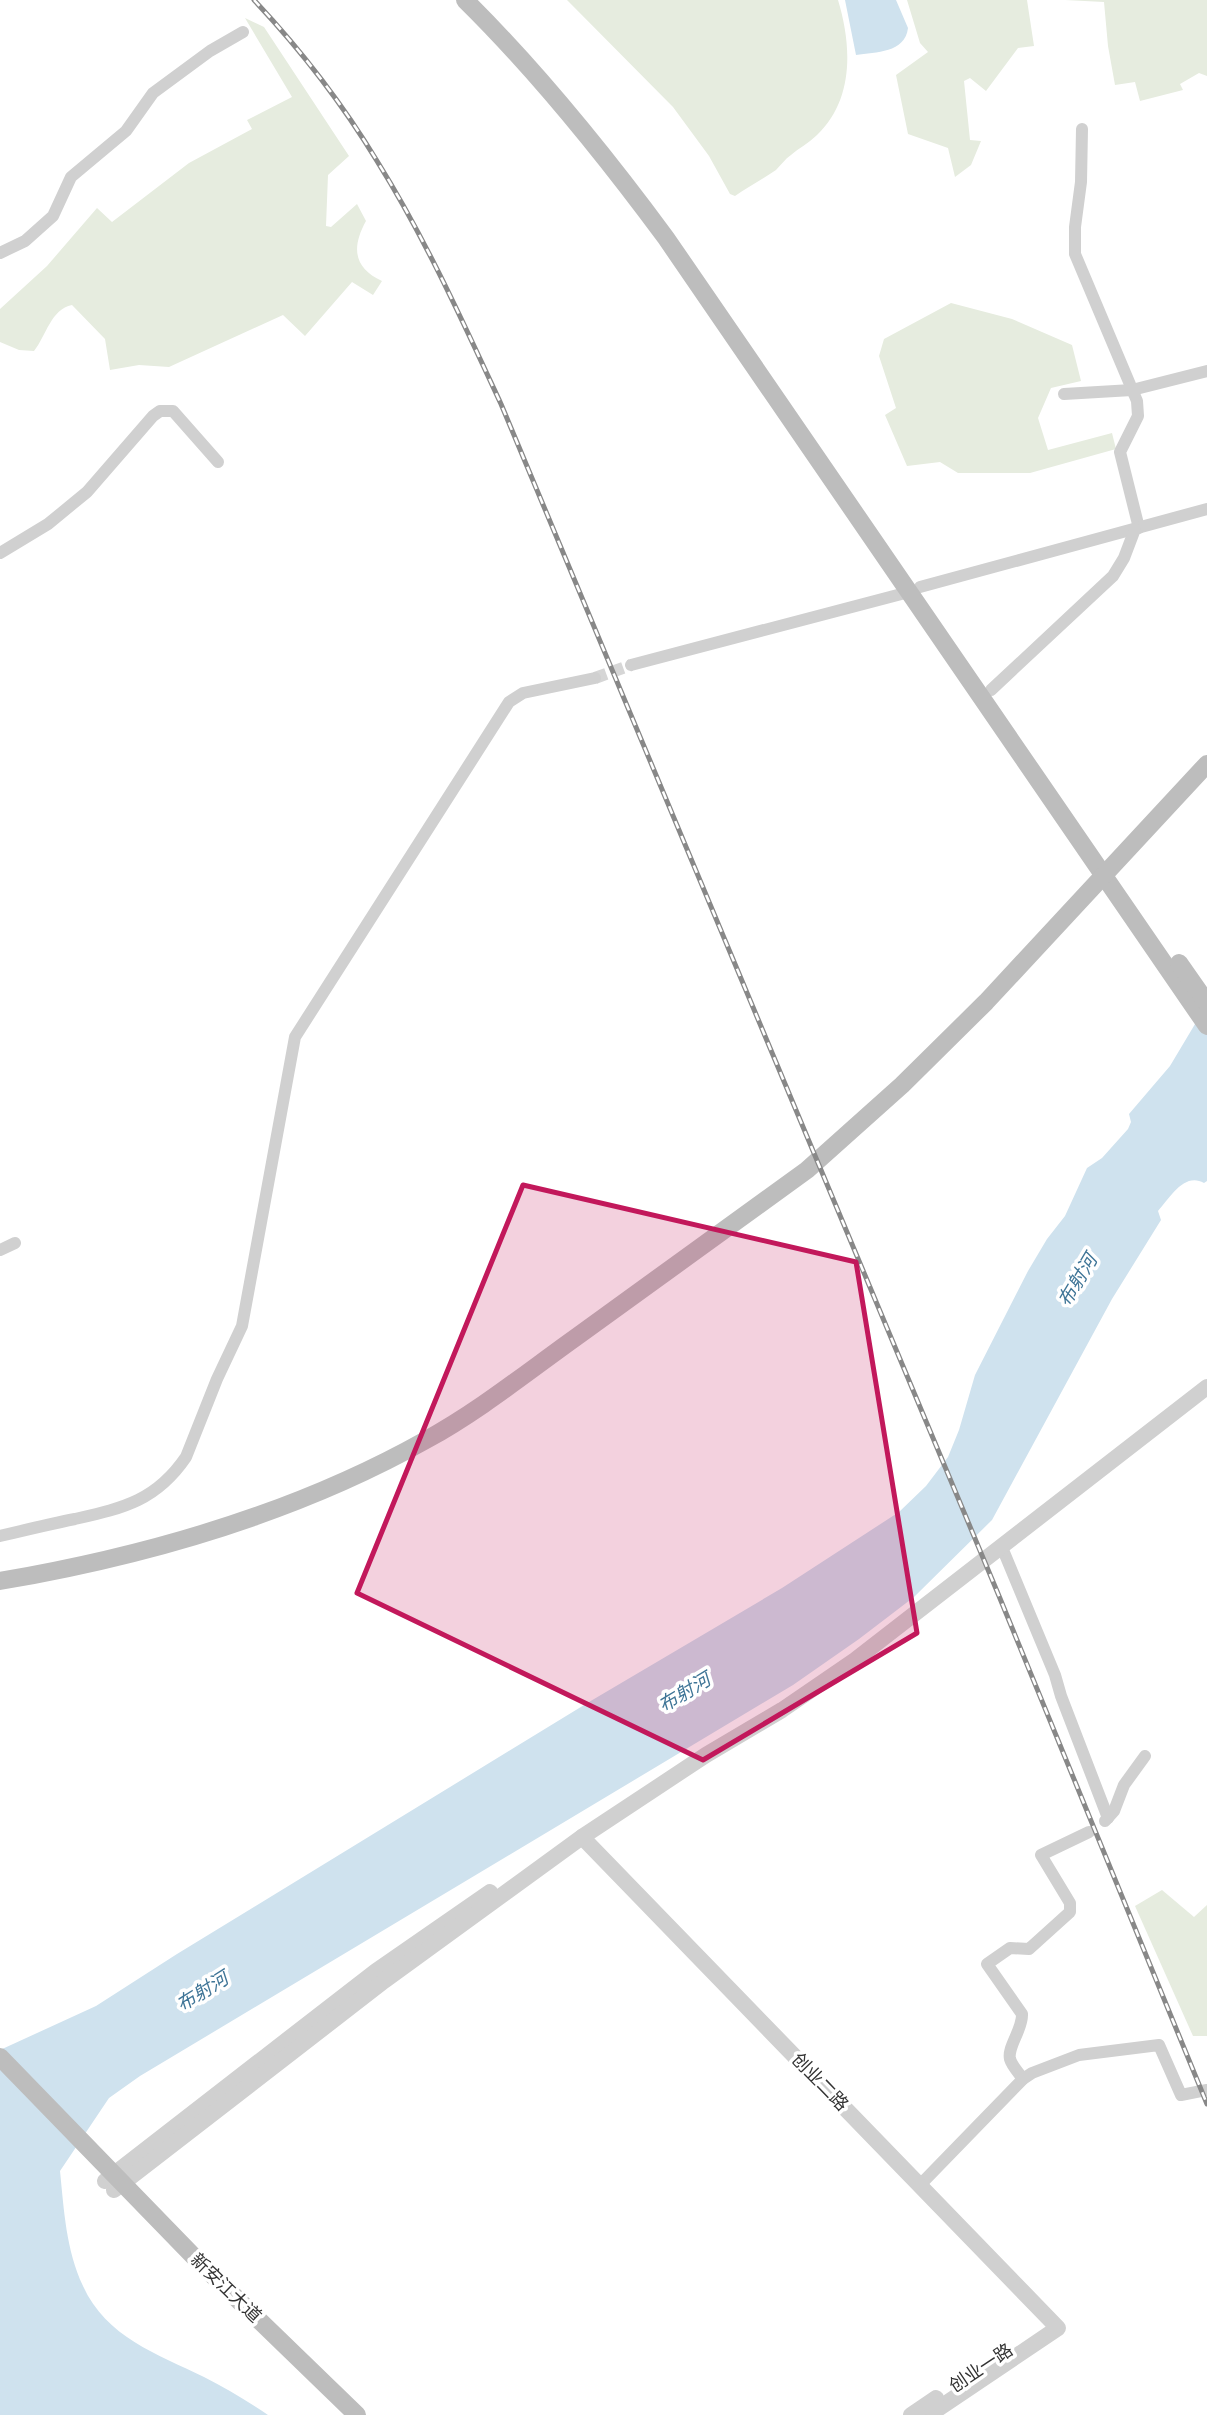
<svg xmlns="http://www.w3.org/2000/svg" width="1207" height="2415" viewBox="0 0 1207 2415" font-family="Quicksand,'Noto Sans SC',sans-serif">
  <rect width="100%" height="100%" fill="#fff"/>
  <g fill="#e6ecdf">
    <path d="M567 0H838C852 46 854 100 817 135 809 143 799 148 791 155 785 159 781 165 776 170 763 179 748 187 735 196L730 194 709 156 673 107Z"/>
    <polygon points="907,0 1027,0 1034,46 1018,48 986,91 970,78 964,81 970,140 981,141 971,165 955,177 948,148 908,134 896,75 928,52 920,43"/>
    <polygon points="1065,0 1207,0 1207,76 1199,73 1180,84 1183,90 1140,101 1135,82 1115,85 1108,46 1104,2"/>
    <path d="M245 18 264 27 349 156 328 175 326 226 331 227 357 204 366 221C351 248 354 268 382 281L373 295 352 282 305 336 283 315 169 367 139 365 110 370 105 339 72 305C51 309 46 336 34 351L19 350 0 342V309L47 266 97 208 112 222 189 163 252 129 247 120 292 97Z"/>
    <polygon points="951,303 1012,319 1072,345 1081,381 1051,388 1038,418 1048,450 1112,433 1116,449 1030,473 958,473 940,462 907,466 885,415 896,408 879,356 884,339"/>
    <polygon points="1162,1890 1194,1917 1207,1905 1207,2036 1193,2036 1135,1906"/>
  </g>
  <g fill="#cfe2ee">
    <path d="M845 0H896L908 28C905 53 876 52 856 55Z"/>
    <path d="M1207 1004V1181L1204 1183C1184 1172 1170 1198 1158 1211L1161 1220 1112 1299 992 1520 914 1597 859 1639 793 1685 140 2076 109 2098 60 2171C64 2210 66 2250 83 2286 106 2337 157 2354 204 2377 226 2388 247 2401 268 2415H0V2050L96 2006 177 1954 589 1702 782 1588 899 1512 926 1486 948 1457 959 1430 975 1375 1028 1271 1047 1239 1065 1216 1087 1168 1102 1158 1128 1129 1131 1122 1129 1114 1170 1066Z"/>
  </g>
  <g fill="none" stroke-linecap="round" stroke-linejoin="round">
    <polyline stroke="#d6d6d6" stroke-width="12" stroke-dasharray="12 6" stroke-linecap="butt" points="595,678 631,665"/>
    <g stroke="#d0d0d0" stroke-width="12">
      <polyline points="1082,129 1081,182 1075,227 1075,254 1137,401 1138,416 1120,452 1139,528"/>
      <polyline points="0,253 25,241 53,216 71,177 126,131 153,93 210,51 243,32"/>
      <polyline points="1064,394 1132,390 1207,371"/>
      <polyline points="0,553 48,524 87,492 153,416 160,411 173,411 218,462"/>
      <polyline points="920,587 1207,509"/>
      <polyline points="631,665 909,592"/>
      <polyline points="991,690 1113,576 1124,558 1135,529"/>
      <polyline points="0,1250 15,1243"/>
      <path d="M0 1536C25 1530 50 1524 75 1519 123 1508 156 1501 186 1457L217 1379 242 1326 295 1037 509 702 523 693 595 678"/>
      <polyline points="1001,1545 1055,1675 1061,1696 1108,1818"/>
      <polyline points="1105,1821 1114,1811 1124,1785 1145,1756"/>
      <path d="M1023 2079C1019 2073 1012 2066 1010 2059 1007 2047 1023 2029 1022 2014L987 1964 1010 1948 1029 1949 1070 1912V1903L1041 1855 1089 1832"/>
      <polyline points="920,2185 1023,2079 1032,2073 1079,2055 1159,2045 1181,2095 1207,2090"/>
    </g>
    <g stroke="#d0d0d0" stroke-width="16">
      <polyline points="582,1837 1058,2328 929,2415"/>
      <polyline points="105,2181 376,1971 490,1892"/>
      <polyline points="114,2190 384,1981 582,1837 706,1755 782,1710 855,1660 1207,1387"/>
      <polyline points="911,2415 936,2398"/>
    </g>
    <g stroke="#bdbdbd" stroke-width="18">
      <path d="M465 0C539 73 604 154 666 238L1207 1026"/>
      <polyline points="1179,963 1207,1003"/>
      <path d="M0 1581C146 1556 296 1513 426 1440 479 1411 526 1373 575 1338 652 1282 730 1226 807 1170L902 1085 986 1002 1207 764"/>
      <polyline points="0,2057 200,2263 357,2415"/>
    </g>
    <defs>
      <path id="rail" d="M254 0C300 49 342 103 377 161 425 238 463 322 501 404L999 1596 1207 2104"/>
    </defs>
    <use href="#rail" stroke="#888" stroke-width="5"/>
    <use href="#rail" stroke="#fff" stroke-width="2.5" stroke-dasharray="8" stroke-linecap="butt"/>
  </g>
  <path fill="#c2185b" fill-opacity="0.2" stroke="#c2185b" stroke-width="5" stroke-linejoin="round" d="M523 1185 856 1262 917 1633 703 1760 357 1593Z"/>
  <g text-anchor="middle" stroke-width="7" stroke-linejoin="round" paint-order="stroke">
    <g font-size="18" fill="#333" stroke="#fff">
      <text transform="translate(820 2082) rotate(46)" y="6">创业二路</text>
      <text transform="translate(226 2288) rotate(44)" y="6">新安江大道</text>
      <text transform="translate(981 2368) rotate(-34)" y="6">创业一路</text>
    </g>
    <g font-size="19" font-style="italic" fill="#3f7597" stroke="#fff">
      <text transform="translate(1077 1280) rotate(-59)" y="7">布射河</text>
      <text transform="translate(684 1692) rotate(-31)" y="7">布射河</text>
      <text transform="translate(202 1991) rotate(-32)" y="7">布射河</text>
    </g>
  </g>
</svg>
